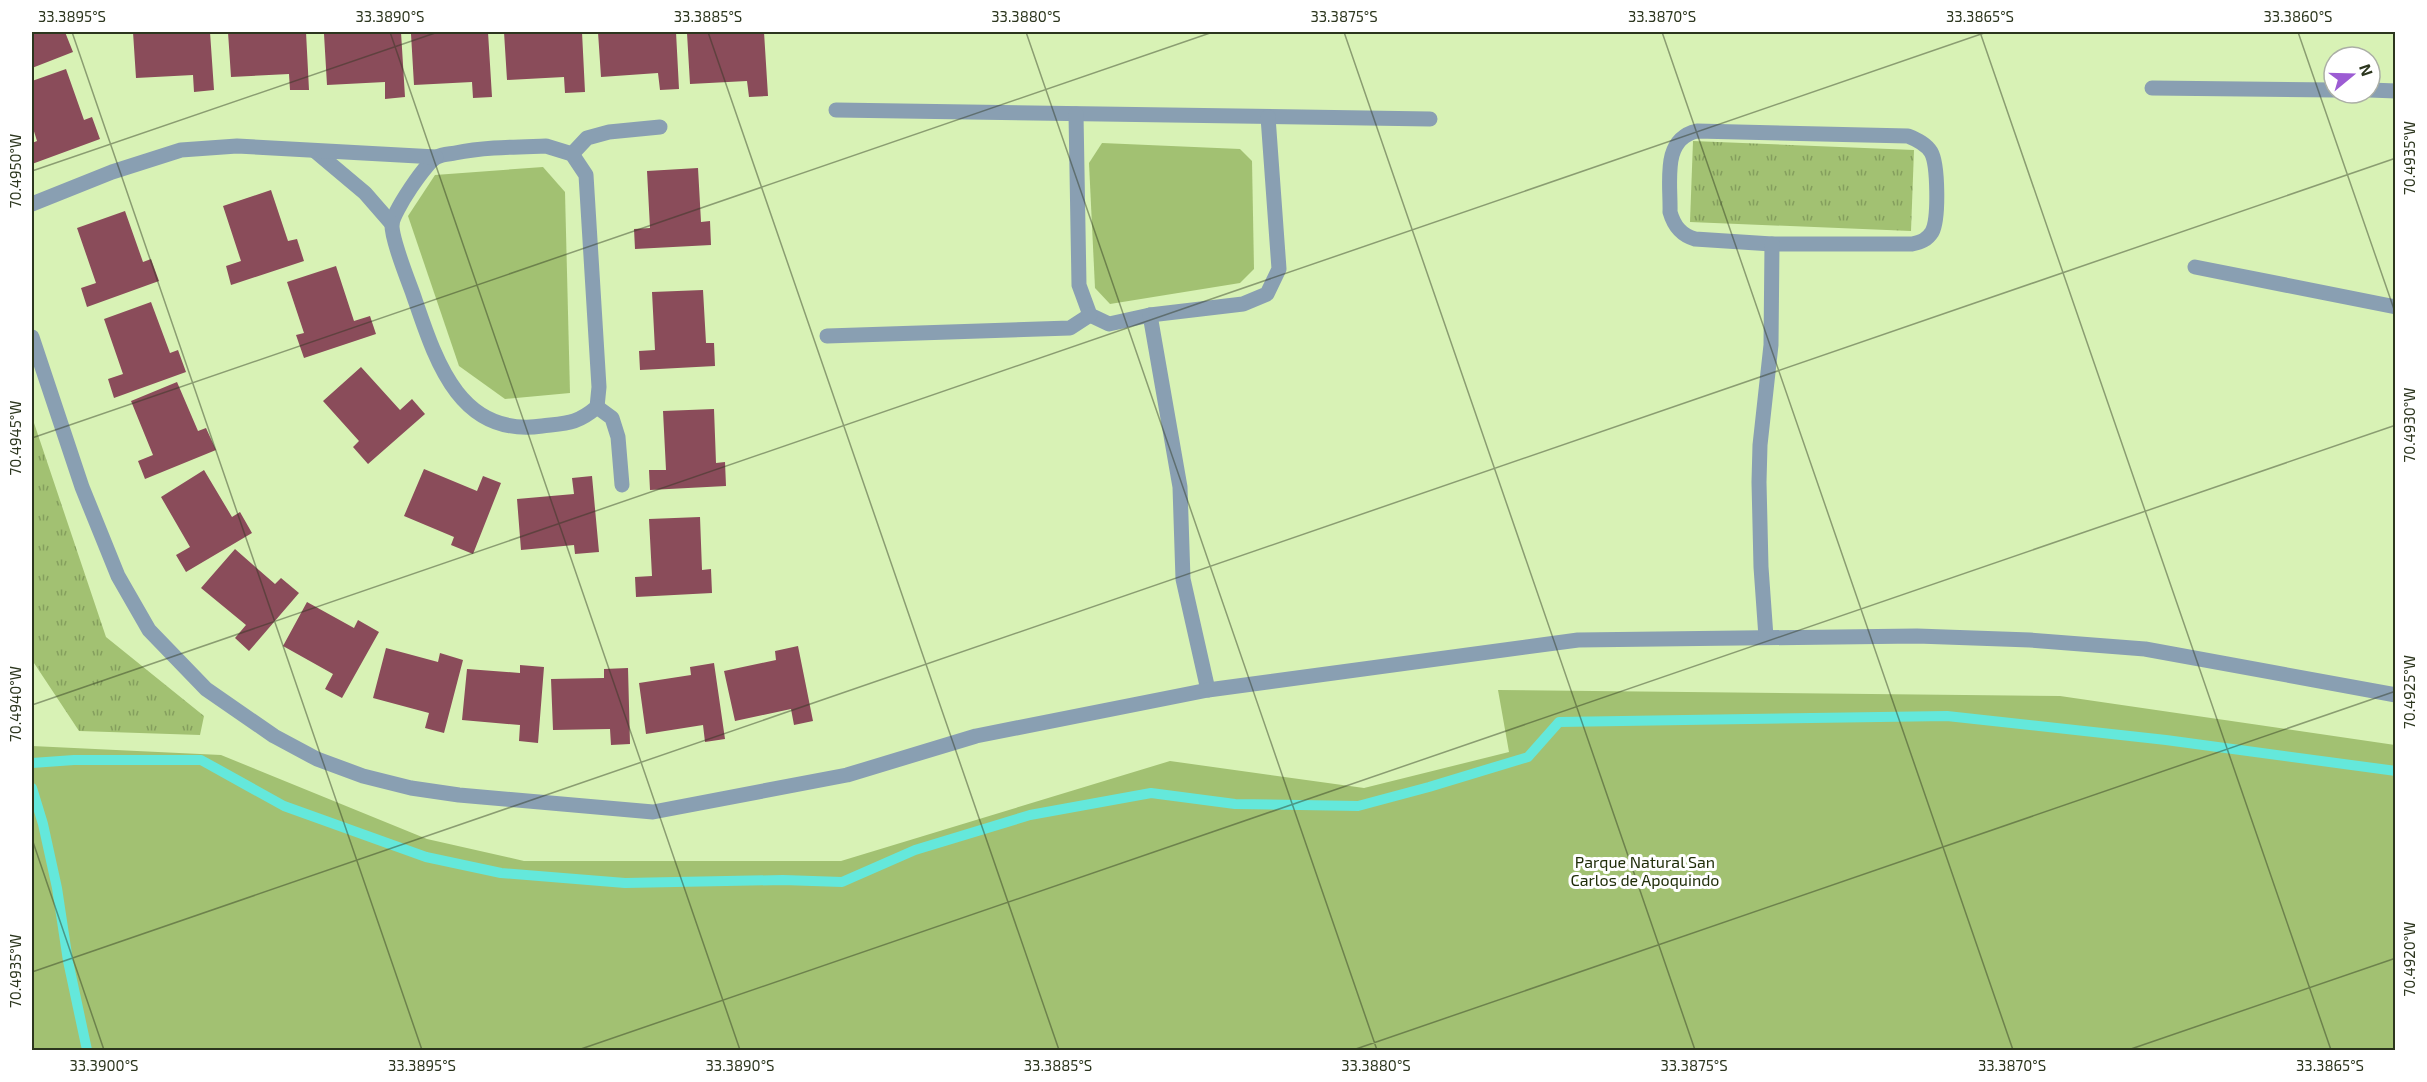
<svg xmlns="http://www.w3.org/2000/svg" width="2427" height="1082" viewBox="0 0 2427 1082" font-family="'Exo 2',sans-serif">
  <defs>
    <pattern id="grass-tufts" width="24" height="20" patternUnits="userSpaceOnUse" patternTransform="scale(1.5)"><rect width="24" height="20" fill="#a2c172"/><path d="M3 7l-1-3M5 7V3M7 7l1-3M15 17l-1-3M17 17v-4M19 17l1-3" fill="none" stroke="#849e5d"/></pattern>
  </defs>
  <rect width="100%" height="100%" fill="#d8f2b5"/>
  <g fill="url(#grass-tufts)">
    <polygon points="1693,141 1914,150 1911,231 1690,222"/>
    <polygon points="32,417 106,637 204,716 200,735 79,731 32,660"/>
  </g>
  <g fill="#a2c172">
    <polygon points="1102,143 1240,149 1252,161 1254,269 1240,283 1110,304 1095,288 1089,163"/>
    <polygon points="543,167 565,192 570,393 505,399 459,366 408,216 435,175"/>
    <polygon points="1498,690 2060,696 2395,745 2395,1050 32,1050 32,746 221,755 427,839 524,861 841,861 1170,761 1364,788 1509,752"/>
  </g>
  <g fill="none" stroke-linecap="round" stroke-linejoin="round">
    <g stroke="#64e8db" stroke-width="10">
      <polyline points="32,763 74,760 201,760 284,806 426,857 501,873 625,883 783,880 842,882 915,850 1030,815 1151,793 1235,804 1358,806 1429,787 1528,757 1559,722 1947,716 2166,740 2396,771"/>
      <polyline points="32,788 43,824 57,888 68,961 87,1050"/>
    </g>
  </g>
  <g fill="#8a4c5a">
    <polygon points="32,32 65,32 73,52 32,68"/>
    <polygon points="133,32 210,32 214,90 194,92 193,75 136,78"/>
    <polygon points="228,32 306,32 309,90 290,90 289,74 231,77"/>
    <polygon points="376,32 401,32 405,97 385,99 385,82 327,85 324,34"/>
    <polygon points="461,32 488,32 492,97 473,98 472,82 414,85 411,34"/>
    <polygon points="504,32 582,32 585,92 565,93 564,77 507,80"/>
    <polygon points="598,32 676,32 679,89 660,90 658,73 601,77"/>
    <polygon points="764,32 768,96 749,97 747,81 690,84 687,33"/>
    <polygon points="66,69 84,120 92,117 100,139 32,164 32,143 37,141 32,125 32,81"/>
    <polygon points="698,168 701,222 710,221 711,245 635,249 634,229 650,228 647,171"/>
    <polygon points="271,190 288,241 297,239 304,261 231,285 226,266 241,261 223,206"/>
    <polygon points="125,211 143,262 151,259 159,281 87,307 81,288 96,283 77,228"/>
    <polygon points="336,266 354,321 370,316 376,334 304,358 296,335 304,333 287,282"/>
    <polygon points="703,290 706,343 714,343 715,366 640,370 639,351 655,350 652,292"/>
    <polygon points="151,302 170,353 178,350 186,372 114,398 108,379 123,374 104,319"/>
    <polygon points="361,367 400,410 412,399 425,414 368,464 353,447 359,441 323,401"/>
    <polygon points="177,382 198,431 206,428 216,450 145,479 138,461 153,455 131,401"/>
    <polygon points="714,409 716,463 725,462 726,486 650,490 649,470 666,470 663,411"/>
    <polygon points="424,469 477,491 483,476 501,483 473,554 451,545 454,537 404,516"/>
    <polygon points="204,470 232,517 240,512 252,533 186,572 176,555 190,547 161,497"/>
    <polygon points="592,476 599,552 575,554 574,545 521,550 517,499 574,494 572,478"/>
    <polygon points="700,517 702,570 711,569 712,593 636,597 635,577 652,576 649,519"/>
    <polygon points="235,549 275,584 281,578 299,593 249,651 235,638 246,625 201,588"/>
    <polygon points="307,602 354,628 358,620 379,632 342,698 325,689 333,674 283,646"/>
    <polygon points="798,646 813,721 794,725 791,709 735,721 724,671 776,660 775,651"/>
    <polygon points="386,648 438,662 440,653 463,660 444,733 425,728 429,713 373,698"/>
    <polygon points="714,663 725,739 705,742 703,725 646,734 639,683 691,675 690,667"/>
    <polygon points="520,665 544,667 538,743 519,741 520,725 462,720 467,669 520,673"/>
    <polygon points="628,668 630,744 611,745 610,729 553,730 551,679 604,678 604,669"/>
  </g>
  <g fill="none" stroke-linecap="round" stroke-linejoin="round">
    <g stroke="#899fb2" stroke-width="15">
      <polyline points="2152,88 2334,90"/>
      <polyline points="2370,90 2396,91"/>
      <polyline points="836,110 1430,119"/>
      <polyline points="1076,114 1079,285 1090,315 1109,324 1150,315 1243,304 1267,294 1279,269 1268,117"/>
      <path d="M1697 131 1908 136C1918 140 1926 144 1931 152 1938 164 1939 219 1932 232 1927 240 1921 242 1912 244H1772L1695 239C1681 235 1674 226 1670 212 1671 183 1661 139 1697 131Z"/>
      <path d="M546 146 572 154 586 175 599 387 597 407C577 424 567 423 542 426 458 438 435 358 413 294 408 280 391 238 392 224 393 212 426 162 437 157 442 154 450 154 455 153 485 147 515 147 546 146Z"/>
      <polyline points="315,151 365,193 392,224"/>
      <polyline points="572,154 587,138 609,132 660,127"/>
      <polyline points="32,204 112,172 181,150 237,146 436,157"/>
      <polyline points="2195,267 2396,307"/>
      <polyline points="1150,315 1180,487 1183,579 1208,690"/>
      <polyline points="827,336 1070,328 1090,315"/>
      <polyline points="32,337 82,487 118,576 149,630 206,689 274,736 317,759 363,776 411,788 459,795 653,812 847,775 976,736 1208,690 1578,640 1917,636 2030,640 2145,649 2396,695"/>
      <polyline points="597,407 612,418 618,437 622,485"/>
      <polyline points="1766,637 1761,567 1759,482 1760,445 1771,345 1772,244"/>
    </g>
  </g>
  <path fill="none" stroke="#2c361e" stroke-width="1.5" stroke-opacity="0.45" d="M72 32 422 1050M390 32 740 1050M708 32 1059 1050M1026 32 1377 1050M1344 32 1695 1050M1662 32 2013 1050M1980 32 2331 1050M2298 32 2396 315M32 171 438 32M32 438 1213 32M32 705 1987 32M32 839 104 1050M32 972 2396 158M578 1050 2396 425M1353 1050 2396 691M2128 1050 2396 958"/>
  <g text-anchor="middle" stroke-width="6" stroke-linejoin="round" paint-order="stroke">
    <g font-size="16" fill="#212e0a" stroke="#fff">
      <text x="1645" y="868">Parque Natural San<tspan x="1645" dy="18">Carlos de Apoquindo</tspan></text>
    </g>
  </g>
  <rect width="2427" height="1082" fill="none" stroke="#ffffff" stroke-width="66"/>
  <g transform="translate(2352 75) rotate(71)"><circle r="28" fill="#ffffff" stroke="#abafa5" stroke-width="1.5"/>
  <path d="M0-4.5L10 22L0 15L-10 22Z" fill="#9c5cd3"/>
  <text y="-9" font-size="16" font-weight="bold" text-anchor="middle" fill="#2c361e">N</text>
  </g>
  <rect x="33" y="33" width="2361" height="1016" fill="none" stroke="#2c361e" stroke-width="2"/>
  <g font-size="15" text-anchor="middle" fill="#2c361e">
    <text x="72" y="22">33.3895°S</text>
    <text x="390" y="22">33.3890°S</text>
    <text x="708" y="22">33.3885°S</text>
    <text x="1026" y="22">33.3880°S</text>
    <text x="1344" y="22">33.3875°S</text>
    <text x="1662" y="22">33.3870°S</text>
    <text x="1980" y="22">33.3865°S</text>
    <text x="2298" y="22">33.3860°S</text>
    <text transform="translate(2410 158) rotate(-90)" y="5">70.4935°W</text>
    <text transform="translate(16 171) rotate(-90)" y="5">70.4950°W</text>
    <text transform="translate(2410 425) rotate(-90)" y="5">70.4930°W</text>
    <text transform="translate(16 438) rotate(-90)" y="5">70.4945°W</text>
    <text transform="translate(2410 692) rotate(-90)" y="5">70.4925°W</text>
    <text transform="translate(16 704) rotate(-90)" y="5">70.4940°W</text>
    <text transform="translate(2410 959) rotate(-90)" y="5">70.4920°W</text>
    <text transform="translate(16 971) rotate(-90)" y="5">70.4935°W</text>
    <text x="104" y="1071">33.3900°S</text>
    <text x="422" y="1071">33.3895°S</text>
    <text x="740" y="1071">33.3890°S</text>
    <text x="1058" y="1071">33.3885°S</text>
    <text x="1376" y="1071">33.3880°S</text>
    <text x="1694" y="1071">33.3875°S</text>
    <text x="2012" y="1071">33.3870°S</text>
    <text x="2330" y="1071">33.3865°S</text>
  </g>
</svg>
